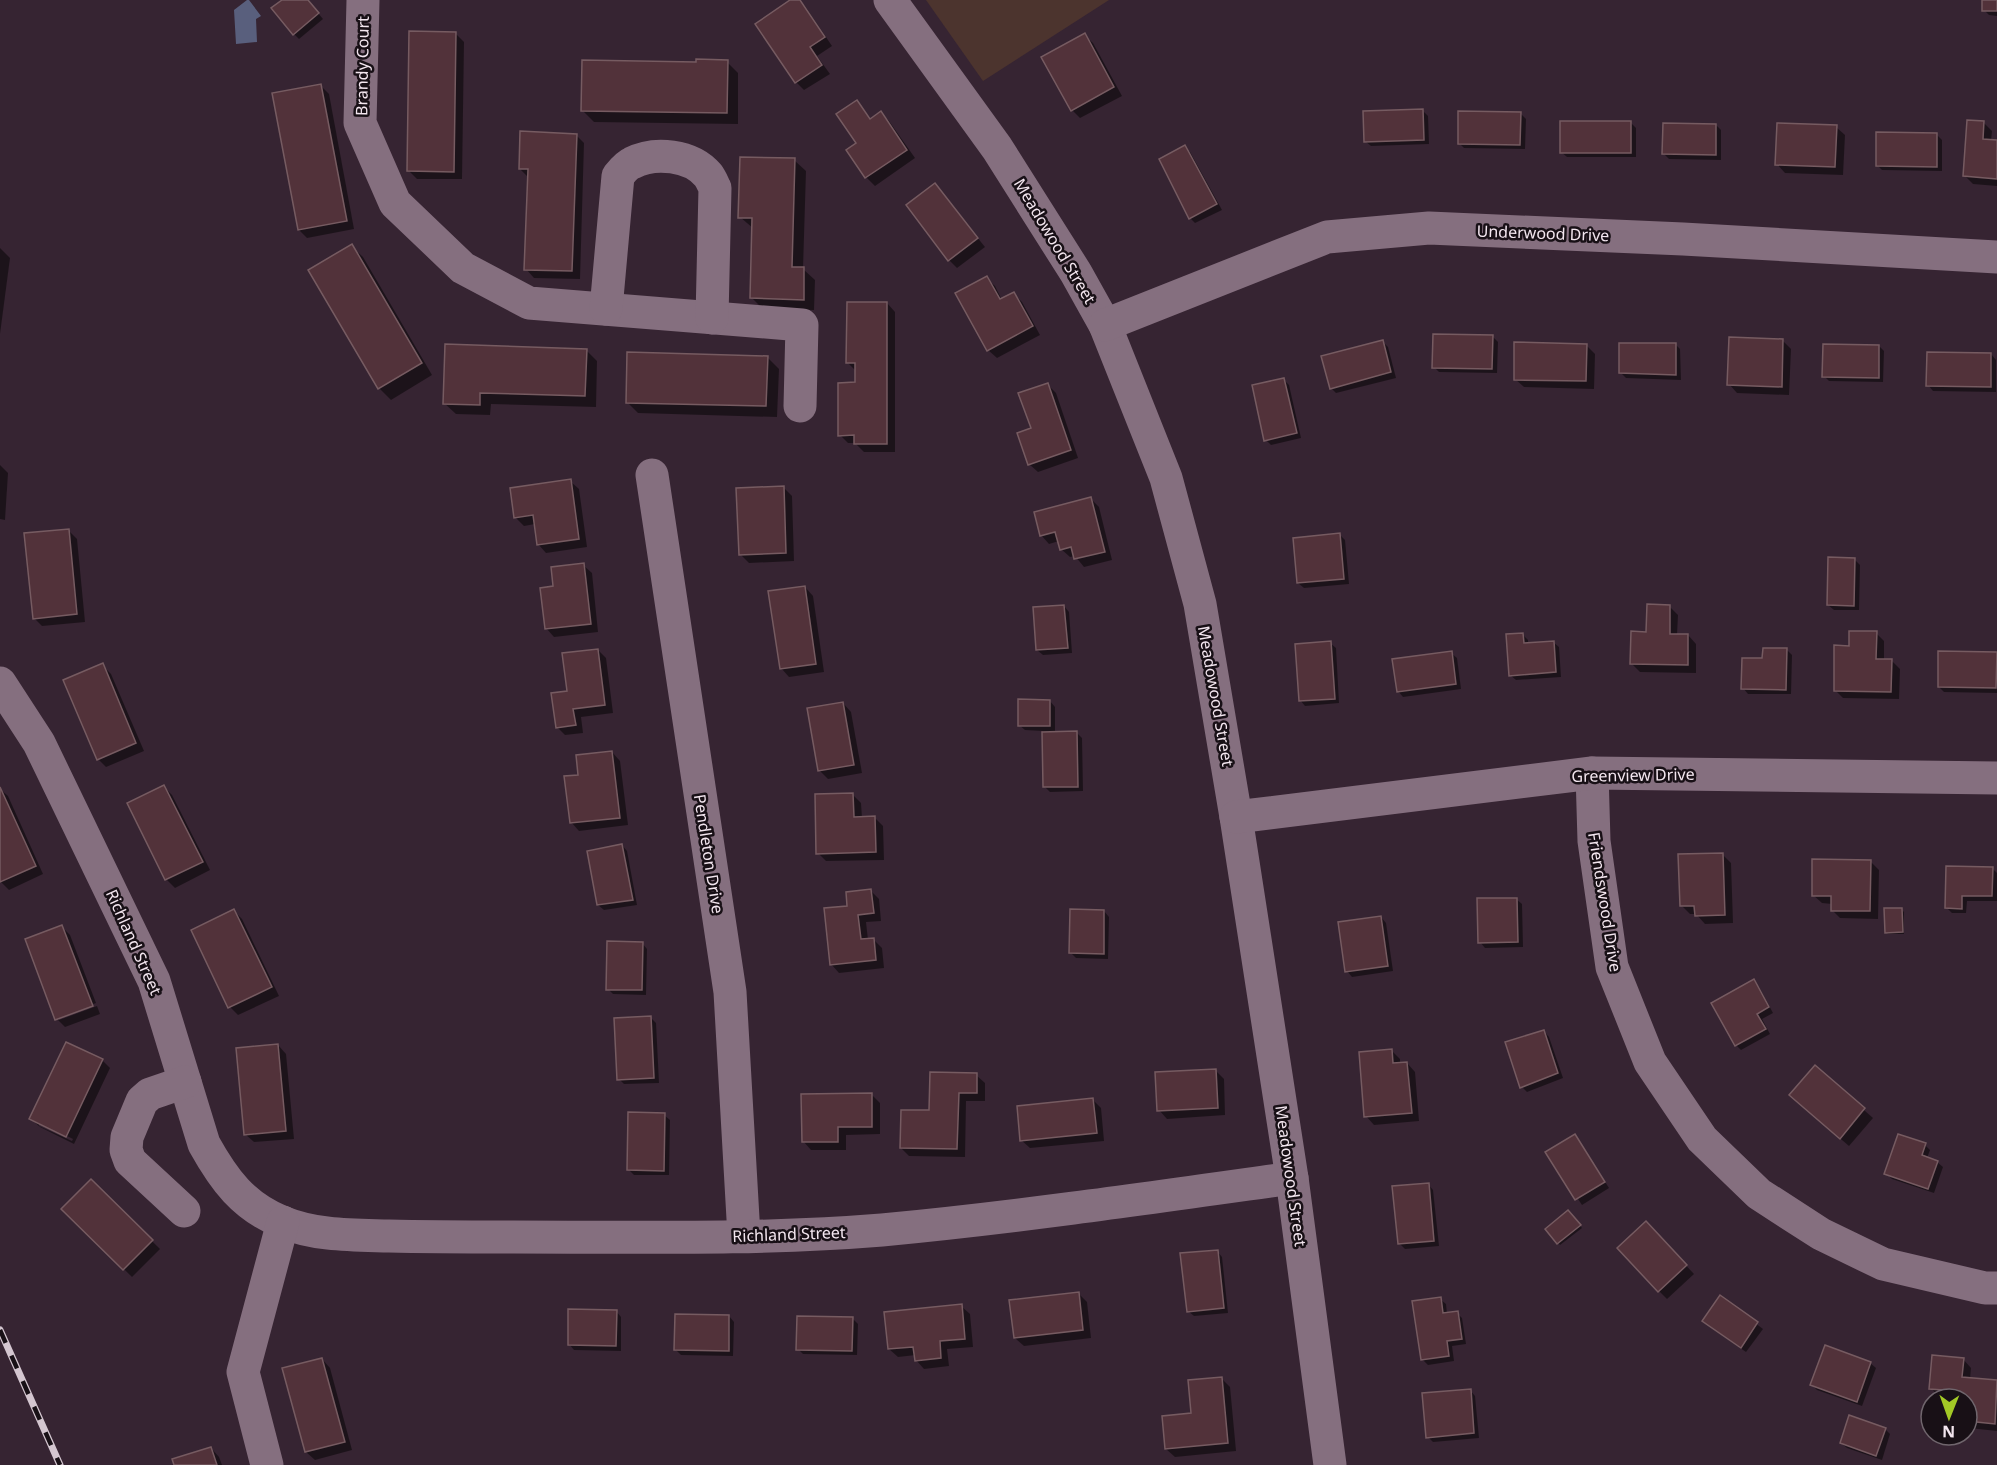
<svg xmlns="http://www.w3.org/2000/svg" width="1997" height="1465" viewBox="0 0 1997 1465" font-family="'Noto Sans',sans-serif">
  <rect width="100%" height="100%" fill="#362432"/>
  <polygon fill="#4c342e" points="926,0 1109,0 983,81"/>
  <polygon fill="#595f7d" points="247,0 249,0 261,16 256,19 257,42 236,44 234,10"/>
  <g fill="#0007" fill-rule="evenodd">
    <polygon points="284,0 307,0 323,19 299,39 294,34"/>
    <polygon points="793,0 799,0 805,6 832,46 817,56 830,74 804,90 796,82"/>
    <polygon points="1984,0 1997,0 1997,16 1989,15 1984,10"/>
    <polygon points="455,33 464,42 462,179 417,179 409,171"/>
    <polygon points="1084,35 1093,43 1122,96 1080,118 1072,110"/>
    <polygon points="727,62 738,73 738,124 594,122 582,110 697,63"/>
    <polygon points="320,85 329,94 354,229 307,238 299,230"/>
    <polygon points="857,102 871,119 881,113 889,121 915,158 875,186 866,177 848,151 859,144"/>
    <polygon points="1423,111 1428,116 1429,144 1371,146 1365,141"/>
    <polygon points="1520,113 1526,119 1525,149 1464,148 1459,143"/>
    <polygon points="1630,122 1636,128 1636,157 1567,157 1561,152"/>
    <polygon points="1983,122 1992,131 1991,141 1997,141 1997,186 1973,184 1965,176"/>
    <polygon points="1716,125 1721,130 1721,160 1669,159 1664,154"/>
    <polygon points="1836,127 1845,135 1843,175 1785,173 1777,164"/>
    <polygon points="576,135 584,143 580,279 534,278 526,269 529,178 520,169"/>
    <polygon points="1937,135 1942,140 1942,171 1882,170 1877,165"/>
    <polygon points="1184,147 1190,152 1222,210 1195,223 1190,218"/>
    <polygon points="794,160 806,171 803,269 815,280 814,310 763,309 751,297 754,229 740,217"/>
    <polygon points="935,185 985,247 957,268 949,260"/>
    <polygon points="351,246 363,257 432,375 391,400 379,388 310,271"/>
    <polygon points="0,248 10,258 0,334"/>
    <polygon points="986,278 995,286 1002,300 1013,293 1022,302 1040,335 997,358 988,350"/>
    <polygon points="887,303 895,312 895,452 864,452 855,443 848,443 840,435 857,384 857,372 848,363"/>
    <polygon points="1492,336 1498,342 1497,373 1439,372 1434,367"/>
    <polygon points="1782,340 1791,349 1789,395 1737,393 1729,384"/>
    <polygon points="1382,341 1388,347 1396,378 1336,393 1331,388"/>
    <polygon points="1675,344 1680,349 1681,380 1626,378 1621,373"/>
    <polygon points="1586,345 1595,354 1594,389 1524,387 1515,379"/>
    <polygon points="1879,346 1884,351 1883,382 1829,381 1824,376"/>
    <polygon points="586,350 597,361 596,407 491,404 490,415 456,414 444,403"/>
    <polygon points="1991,354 1996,360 1996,392 1933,391 1928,385"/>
    <polygon points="767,357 779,369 777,417 638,413 627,402"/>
    <polygon points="1284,380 1289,385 1301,438 1271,445 1266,440"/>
    <polygon points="1048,385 1056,393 1078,458 1038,472 1029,464 1032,429"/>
    <polygon points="0,465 8,473 5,520 0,519"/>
    <polygon points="570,481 579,489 587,547 546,553 538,544 535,524 524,526 515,517"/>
    <polygon points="783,487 792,496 794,561 749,563 740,554"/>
    <polygon points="1091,499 1099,507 1112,560 1084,567 1075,556 1070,557 1061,549 1059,541 1049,544 1041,535"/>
    <polygon points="68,530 77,539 85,622 42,626 34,618"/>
    <polygon points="1340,535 1345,540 1349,584 1304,588 1298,583"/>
    <polygon points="1854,559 1860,565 1859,610 1834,610 1828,605"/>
    <polygon points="583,565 592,573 598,632 554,637 546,628 554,588"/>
    <polygon points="805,587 813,596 824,672 789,677 781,668"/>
    <polygon points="1064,606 1069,612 1072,653 1043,655 1037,650"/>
    <polygon points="1669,606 1678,615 1677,635 1688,635 1696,644 1696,673 1640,672 1632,664 1648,633"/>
    <polygon points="1876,633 1884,641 1884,660 1891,660 1900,669 1899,699 1843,698 1835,690 1851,647"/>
    <polygon points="1522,634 1528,640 1528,644 1553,642 1559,647 1561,677 1516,680 1510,675"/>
    <polygon points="1330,643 1336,648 1339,703 1305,706 1300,700"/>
    <polygon points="598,650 606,658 613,713 581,717 583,733 565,735 557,727"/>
    <polygon points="1787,650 1792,655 1791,694 1748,694 1743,688 1764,660"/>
    <polygon points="1451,653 1457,658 1461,689 1403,697 1398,691"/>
    <polygon points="1996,653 1997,693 1944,692 1939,687"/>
    <polygon points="102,665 111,674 144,751 106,767 98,759"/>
    <polygon points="1050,701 1055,707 1055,733 1077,733 1082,738 1083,791 1050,792 1045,787 1043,731 1025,730 1019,725"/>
    <polygon points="843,703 851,712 862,773 828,779 820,771"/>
    <polygon points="612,752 620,761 628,825 579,831 571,822 580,776"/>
    <polygon points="164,787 172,795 210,870 175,888 167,880 129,804"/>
    <polygon points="0,789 8,796 43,874 9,890 0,881"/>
    <polygon points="853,795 861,803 862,818 875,818 883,826 884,860 826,861 818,853"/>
    <polygon points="622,845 627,851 637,905 604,910 598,905"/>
    <polygon points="1722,854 1731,863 1733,923 1705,924 1696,914 1690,914 1682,906"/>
    <polygon points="1870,861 1879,870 1878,919 1840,918 1832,910 1832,904 1822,903 1813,895"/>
    <polygon points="1992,868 1997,873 1997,901 1967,901 1966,913 1952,913 1947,908"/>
    <polygon points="871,891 879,899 881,921 866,922 868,940 873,939 882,948 884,968 839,973 831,964 849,907"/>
    <polygon points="1516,899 1522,904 1523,947 1485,948 1480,942"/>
    <polygon points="1901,909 1904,912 1904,934 1888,934 1886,932"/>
    <polygon points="234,911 242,919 279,996 238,1015 230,1007"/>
    <polygon points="1104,911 1109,917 1108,959 1076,958 1071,953"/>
    <polygon points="1381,917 1386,923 1393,971 1352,977 1347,971"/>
    <polygon points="62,927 70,935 96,1003 59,1017 59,1020 97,1006 100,1014 65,1027 57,1019"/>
    <polygon points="642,943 647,949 646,995 613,994 608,989"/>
    <polygon points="1753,981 1759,987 1773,1013 1762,1019 1770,1034 1741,1050 1736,1045"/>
    <polygon points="651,1018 656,1023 659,1083 624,1084 619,1079"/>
    <polygon points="1544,1031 1549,1037 1563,1078 1527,1092 1522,1087"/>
    <polygon points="278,1045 286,1054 294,1139 254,1142 245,1134"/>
    <polygon points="1391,1050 1400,1059 1400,1064 1407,1063 1415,1072 1419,1121 1374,1125 1366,1116"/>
    <path d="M102 1060 110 1068 74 1144 40 1127 31 1119ZM39 1122 73 1139 72 1141 39 1126Z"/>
    <polygon points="1815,1067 1873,1118 1849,1146 1799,1103"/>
    <polygon points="1215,1070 1224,1079 1225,1115 1167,1119 1159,1110"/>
    <polygon points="976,1075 985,1083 985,1101 966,1101 965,1157 909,1156 901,1148 931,1112"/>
    <polygon points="871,1094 880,1103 880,1134 846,1135 846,1150 811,1150 803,1141"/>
    <polygon points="1092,1099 1101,1108 1104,1141 1030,1148 1021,1140"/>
    <polygon points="664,1115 670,1120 669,1175 634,1175 628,1169"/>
    <polygon points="1575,1135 1609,1188 1582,1205 1547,1152"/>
    <polygon points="1925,1145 1930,1150 1927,1158 1937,1162 1943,1167 1934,1193 1892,1179 1886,1173"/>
    <polygon points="91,1181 160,1249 132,1277 63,1209"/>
    <polygon points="1428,1184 1433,1190 1439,1246 1405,1249 1399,1243"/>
    <polygon points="1568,1212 1582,1228 1560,1245 1547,1229"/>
    <polygon points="1646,1223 1694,1274 1667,1299 1659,1291"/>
    <polygon points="1217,1251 1222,1257 1228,1313 1194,1316 1188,1311"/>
    <polygon points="1079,1294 1087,1302 1091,1338 1024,1346 1015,1338"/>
    <polygon points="1721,1297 1763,1329 1746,1352 1709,1326"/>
    <polygon points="1440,1299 1446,1304 1447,1314 1457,1313 1462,1318 1466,1344 1452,1346 1454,1361 1428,1365 1422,1359"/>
    <polygon points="961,1306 970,1314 973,1347 947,1349 949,1366 924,1369 916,1360 916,1355 898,1357 889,1349"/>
    <polygon points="616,1311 621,1317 621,1351 574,1350 569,1344"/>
    <polygon points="729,1316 734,1322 733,1356 681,1355 676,1350"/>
    <polygon points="852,1318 858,1324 857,1355 803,1354 798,1349"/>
    <polygon points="322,1359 330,1368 352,1450 315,1460 306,1452"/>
    <polygon points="1963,1359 1971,1368 1970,1379 1997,1381 1997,1431 1969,1428 1967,1426 1967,1399 1944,1399 1944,1397 1939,1397 1931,1388"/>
    <polygon points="1870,1363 1876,1368 1862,1406 1817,1390 1812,1385"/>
    <polygon points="1221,1378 1230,1387 1236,1451 1175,1457 1166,1449"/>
    <polygon points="1470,1390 1475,1396 1479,1438 1433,1442 1428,1437"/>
    <polygon points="1885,1429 1890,1434 1882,1460 1847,1448 1841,1443"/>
    <polygon points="211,1448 219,1457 222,1465 175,1465"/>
  </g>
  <g fill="#52323a" stroke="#765b61" stroke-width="1.5">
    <polygon points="282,0 308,0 319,13 293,35 271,8"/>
    <polygon points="790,0 800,0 825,37 810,47 822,65 795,83 755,24"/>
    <rect x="1982" y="0" width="15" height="11"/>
    <polygon points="409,31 456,32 454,172 407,171"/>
    <polygon points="1085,33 1114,87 1071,111 1041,57"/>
    <polygon points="696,59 728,60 727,113 581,111 582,60 696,62"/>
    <polygon points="321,84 347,221 298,230 272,93"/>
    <polygon points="857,100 870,119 881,111 907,150 865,178 846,150 856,143 836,114"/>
    <polygon points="1423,109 1424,140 1364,142 1363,111"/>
    <polygon points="1458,111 1521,112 1520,145 1458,144"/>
    <polygon points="1967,120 1984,121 1983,139 1997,140 1997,179 1963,176"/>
    <rect x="1560" y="121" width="71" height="32"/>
    <polygon points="1663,123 1716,124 1716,155 1662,154"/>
    <polygon points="1777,123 1837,125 1835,167 1775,165"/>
    <polygon points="520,131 577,134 572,271 524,270 528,169 519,169"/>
    <polygon points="1876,132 1937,133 1937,167 1876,166"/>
    <polygon points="1185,145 1217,204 1189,219 1159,159"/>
    <polygon points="740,157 795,158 792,267 804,267 804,300 750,298 752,218 738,218"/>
    <polygon points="935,183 978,238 948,261 906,205"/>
    <polygon points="352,244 422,363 378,389 308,270"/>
    <polygon points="987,276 1000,299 1014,292 1033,326 987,351 955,293"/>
    <polygon points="847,302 887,302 887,444 854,444 854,435 838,436 838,383 855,382 855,363 846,363"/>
    <polygon points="1433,334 1493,335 1492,369 1432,368"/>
    <polygon points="1729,337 1783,339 1782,387 1727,385"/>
    <polygon points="1383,340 1391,372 1330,389 1321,356"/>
    <polygon points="1514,342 1587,344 1586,381 1514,380"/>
    <polygon points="1619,343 1676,343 1676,375 1619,373"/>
    <polygon points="445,344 587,349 585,396 480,393 480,405 443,404"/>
    <polygon points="1823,344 1879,345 1879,378 1822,377"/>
    <polygon points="627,352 768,356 766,406 626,403"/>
    <polygon points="1927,352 1991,353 1991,387 1926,386"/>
    <polygon points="1284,378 1297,433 1264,441 1252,385"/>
    <polygon points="1048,383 1071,450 1028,465 1017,433 1031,428 1018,393"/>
    <polygon points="571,479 579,539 537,545 533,515 514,518 510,488"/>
    <polygon points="784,486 786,553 739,555 736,488"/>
    <polygon points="1091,497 1105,552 1074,559 1071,547 1060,550 1055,532 1040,536 1034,512"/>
    <polygon points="69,529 77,614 33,619 24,533"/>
    <polygon points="1340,533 1344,579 1297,583 1293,538"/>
    <polygon points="1828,557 1855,558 1854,606 1827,605"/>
    <polygon points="584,563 591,624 545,629 540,588 553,586 551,567"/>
    <polygon points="805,586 816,664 780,669 768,591"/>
    <polygon points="1647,604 1670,605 1670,634 1688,634 1688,665 1630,664 1631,631 1646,632"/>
    <polygon points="1064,605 1068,648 1036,650 1033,607"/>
    <polygon points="1849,631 1877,631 1876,659 1892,659 1891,692 1834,691 1834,645 1849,646"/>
    <polygon points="1523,633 1524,643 1554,641 1556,672 1509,676 1506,634"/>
    <polygon points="1331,641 1335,699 1299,701 1295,644"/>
    <polygon points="1763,648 1787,648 1786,690 1741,689 1742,658 1762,658"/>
    <polygon points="598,649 605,705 573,709 576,725 556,728 551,693 567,691 562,653"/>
    <polygon points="1452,651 1456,684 1397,692 1392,659"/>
    <polygon points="1938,651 1997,652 1996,688 1938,687"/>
    <polygon points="103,663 136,743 97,760 63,680"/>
    <polygon points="1018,699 1050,700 1050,726 1018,726"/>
    <polygon points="843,702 854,765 818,771 807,708"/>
    <polygon points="1077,731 1078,787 1043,787 1042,732"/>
    <polygon points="612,751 620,818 570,823 564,776 578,775 576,755"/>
    <polygon points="164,785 203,862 165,880 127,803"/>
    <polygon points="0,787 36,866 0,882"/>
    <polygon points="853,793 854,817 875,816 876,852 816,854 815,794"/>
    <polygon points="622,844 633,900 597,905 587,851"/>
    <polygon points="1723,853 1725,915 1695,916 1694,906 1680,906 1678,854"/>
    <polygon points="1812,859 1871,860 1870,911 1831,911 1831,896 1812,896"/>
    <polygon points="1946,866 1993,867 1992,896 1962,896 1962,909 1945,908"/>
    <polygon points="871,889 874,913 858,915 861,939 874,938 876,960 830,965 824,908 847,906 846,892"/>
    <polygon points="1477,898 1517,898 1518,942 1478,943"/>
    <polygon points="1884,908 1902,908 1903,932 1885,933"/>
    <polygon points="234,909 272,987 228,1008 191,930"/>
    <polygon points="1070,909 1104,910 1104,954 1069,953"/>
    <polygon points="1381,916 1388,966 1345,972 1338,922"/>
    <polygon points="62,925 93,1006 55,1020 25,939"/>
    <polygon points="607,941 643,942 642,990 606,990"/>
    <polygon points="1754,979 1769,1007 1757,1014 1766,1029 1735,1046 1711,1003"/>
    <polygon points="651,1016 654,1078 617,1080 614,1018"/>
    <polygon points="1544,1030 1558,1073 1520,1088 1505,1042"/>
    <polygon points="66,1042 103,1059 66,1137 29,1119"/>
    <polygon points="278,1044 286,1131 244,1135 236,1048"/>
    <polygon points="1392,1049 1393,1063 1407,1062 1412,1113 1364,1117 1359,1052"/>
    <polygon points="1815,1065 1865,1108 1840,1139 1789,1095"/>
    <polygon points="1216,1069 1218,1108 1157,1111 1155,1072"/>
    <polygon points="930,1072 977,1073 977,1093 959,1093 957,1149 900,1148 901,1110 929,1110"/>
    <polygon points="872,1093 872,1127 838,1127 838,1142 802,1142 801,1094"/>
    <polygon points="1093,1098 1097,1133 1020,1141 1017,1106"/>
    <polygon points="628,1112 665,1113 664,1171 627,1170"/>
    <polygon points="1575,1134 1605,1182 1575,1200 1545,1152"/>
    <polygon points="1898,1134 1926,1143 1922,1155 1938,1161 1928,1189 1884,1174"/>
    <polygon points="91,1179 153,1240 123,1270 61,1209"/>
    <polygon points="1429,1183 1434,1241 1398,1244 1392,1186"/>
    <polygon points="1568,1210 1581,1225 1557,1244 1545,1229"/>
    <polygon points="1646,1221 1687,1265 1658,1292 1617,1248"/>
    <polygon points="1218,1250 1224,1308 1187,1312 1180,1253"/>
    <polygon points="1079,1292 1083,1330 1014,1338 1009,1300"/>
    <polygon points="1720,1295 1758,1322 1741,1348 1702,1321"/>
    <polygon points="1441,1297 1443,1313 1458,1311 1462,1339 1447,1341 1449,1356 1421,1360 1412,1301"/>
    <polygon points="962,1304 965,1339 940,1341 941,1358 915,1361 913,1347 888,1349 884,1312"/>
    <polygon points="568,1309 617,1310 616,1346 568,1345"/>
    <polygon points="675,1314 729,1315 729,1351 674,1350"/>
    <polygon points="797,1316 853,1317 852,1351 796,1350"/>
    <polygon points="1825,1345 1871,1362 1857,1402 1810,1385"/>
    <polygon points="1932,1355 1964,1358 1962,1377 1997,1380 1995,1424 1967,1421 1967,1399 1942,1399 1943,1390 1929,1389"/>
    <polygon points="322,1358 345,1442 305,1452 282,1368"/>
    <polygon points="1222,1377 1228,1443 1165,1449 1162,1416 1191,1413 1188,1380"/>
    <polygon points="1471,1389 1474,1433 1426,1438 1422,1393"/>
    <polygon points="1849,1415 1886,1428 1876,1456 1840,1443"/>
    <polygon points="211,1447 217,1465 174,1465 172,1459"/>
  </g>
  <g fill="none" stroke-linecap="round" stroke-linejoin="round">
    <g stroke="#856f7f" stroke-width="33">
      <polyline points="363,0 360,123 395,203 463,268 529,303 802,325 800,406"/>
      <polyline points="890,0 997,148 1076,273 1105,325 1166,478 1200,604 1236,817 1292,1178 1330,1465"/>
      <path d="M606 309 618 176C622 171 627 165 632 163 655 151 691 155 708 175 711 179 713 184 715 188L712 318"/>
      <polyline points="1105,325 1327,237 1429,228 1683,239 1997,257"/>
      <polyline points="652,475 730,992 744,1236"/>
      <path d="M0 683 39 743 154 981 204 1144C224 1180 243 1206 282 1222 316 1236 353 1235 389 1236 430 1237 472 1237 513 1237 636 1237 759 1240 882 1230 1019 1217 1156 1197 1292 1178"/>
      <polyline points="1592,773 1594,841 1612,967 1650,1062 1702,1139 1759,1194 1821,1234 1883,1264 1985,1288 1997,1288"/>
      <polyline points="1236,817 1592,773 1997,778"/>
      <polyline points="184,1211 130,1161 126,1150 127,1137 142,1101 150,1094 185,1082"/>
      <polyline points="267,1465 243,1372 283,1222"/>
    </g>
    <defs>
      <polyline id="rail" points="0,1330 60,1465"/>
    </defs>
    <use href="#rail" stroke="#d4c6d0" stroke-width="7"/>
    <use href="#rail" stroke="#181016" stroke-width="4.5" stroke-dasharray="14" stroke-linecap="butt"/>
  </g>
  <g text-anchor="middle" stroke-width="5" stroke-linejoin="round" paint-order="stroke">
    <g font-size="16" fill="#f3e6ef" stroke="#181016">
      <text transform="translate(362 66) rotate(-89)" y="6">Brandy Court</text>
      <text transform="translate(1543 233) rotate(2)" y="6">Underwood Drive</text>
      <text transform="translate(1055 241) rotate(59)" y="6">Meadowood Street</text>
      <text transform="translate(1216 696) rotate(80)" y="6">Meadowood Street</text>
      <text transform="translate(1633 775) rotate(-1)" y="6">Greenview Drive</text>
      <text transform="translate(709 854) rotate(81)" y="6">Pendleton Drive</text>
      <text transform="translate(1605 902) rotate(81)" y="6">Friendswood Drive</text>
      <text transform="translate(134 942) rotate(66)" y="6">Richland Street</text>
      <text transform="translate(1291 1176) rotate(82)" y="6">Meadowood Street</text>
      <text transform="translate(789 1234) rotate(-2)" y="6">Richland Street</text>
    </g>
  </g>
  <g transform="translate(1949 1417) rotate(181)"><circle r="28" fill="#181016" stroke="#70666d" stroke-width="1.5"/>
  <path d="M0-4.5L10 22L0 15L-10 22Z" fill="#a3c926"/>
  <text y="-9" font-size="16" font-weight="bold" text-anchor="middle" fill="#f3e6ef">N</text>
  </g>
</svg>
